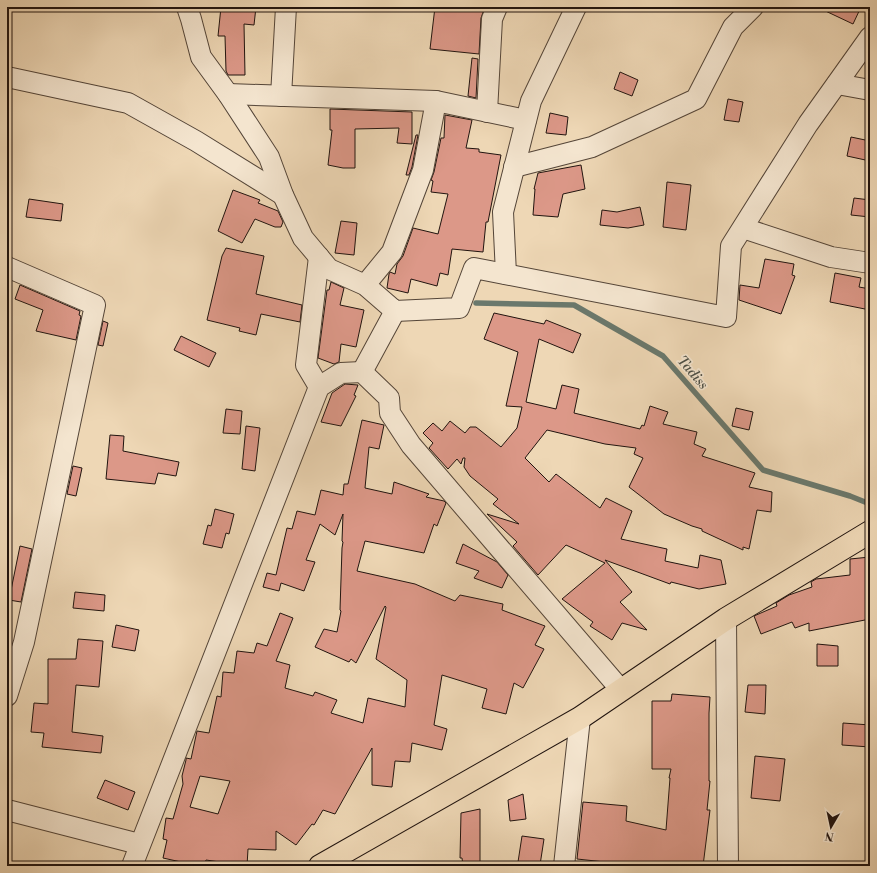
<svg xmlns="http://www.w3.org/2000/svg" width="877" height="873" viewBox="0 0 877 873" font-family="'Libre Bodoni',serif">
  <rect width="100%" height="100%" fill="#eed7b5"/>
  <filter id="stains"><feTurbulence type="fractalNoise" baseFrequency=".005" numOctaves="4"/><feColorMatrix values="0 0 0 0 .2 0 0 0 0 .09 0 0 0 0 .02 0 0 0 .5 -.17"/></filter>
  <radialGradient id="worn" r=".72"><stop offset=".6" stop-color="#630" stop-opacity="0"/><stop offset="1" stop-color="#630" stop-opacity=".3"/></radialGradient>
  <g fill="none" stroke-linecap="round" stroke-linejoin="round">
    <polyline stroke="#6a786c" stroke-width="5.5" points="476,303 574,305 663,356 763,470 850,496 870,504"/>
  </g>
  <g fill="#dc9888" stroke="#21140f" fill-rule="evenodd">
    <polygon points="221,7 256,7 254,25 244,24 245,75 228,75 226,71 225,36 218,36"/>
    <polygon points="435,7 485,7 481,18 479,54 430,49"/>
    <polygon points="817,7 861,7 853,24"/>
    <polygon points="472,58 478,59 476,98 468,96"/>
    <polygon points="620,72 638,80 632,96 614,89"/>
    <polygon points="728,99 743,102 739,122 724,120"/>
    <polygon points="330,109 412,112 412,144 397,143 399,128 355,129 355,168 343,168 328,165 332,130 330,130"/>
    <polygon points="550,113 568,117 566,135 546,133"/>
    <polygon points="445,115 472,120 466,148 479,149 479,152 501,155 488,222 486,222 483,252 452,249 448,275 440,273 437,286 411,279 408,293 387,288 389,274 390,272 395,274 397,264 403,256 413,228 438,234 448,194 431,192 433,181 431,180 434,172 441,138 444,138"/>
    <polygon points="416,135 418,135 412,167 409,175 406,175"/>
    <polygon points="851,137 870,141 870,161 847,156"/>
    <polygon points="581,165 585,189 563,194 558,217 533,215 535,189 534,189 538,173"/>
    <polygon points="667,182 691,185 686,230 663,227"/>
    <polygon points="233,190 260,200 258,203 278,211 283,222 281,227 275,227 255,219 242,243 218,231"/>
    <polygon points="854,198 870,200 870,217 851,215"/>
    <polygon points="29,199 63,204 61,221 26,217"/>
    <polygon points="640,207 644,225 628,228 600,225 602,210 617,212"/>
    <polygon points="341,221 357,223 354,255 335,253"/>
    <polygon points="226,248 264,256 256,294 302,305 300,322 261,314 256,335 239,331 240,328 207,320 222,256"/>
    <polygon points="765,259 794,264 792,275 795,276 781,314 739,300 740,285 759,288"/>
    <polygon points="835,273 861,278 859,287 870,289 870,310 830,302"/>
    <polygon points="331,282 344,288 340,305 364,310 356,347 341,344 339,362 334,364 318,358 327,290 329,290"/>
    <polygon points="20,285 80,311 79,315 81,316 76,340 36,331 43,310 15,299"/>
    <polygon points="494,313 544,324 546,320 581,334 573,353 539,339 526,402 556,409 562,385 579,389 574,413 640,429 642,425 644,426 650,406 668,412 663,424 697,432 694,444 706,449 702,456 755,473 749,487 772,492 771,512 757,510 749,549 743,547 743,550 702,531 702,529 692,526 664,514 629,487 643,458 634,454 636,448 605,444 547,430 525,458 549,482 556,474 600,508 606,498 632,511 621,539 667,549 665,561 698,568 700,555 721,560 726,584 699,589 671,582 670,584 605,560 632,592 620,602 647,630 622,623 612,640 590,626 593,622 562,599 605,563 566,545 538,575 513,546 517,542 487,514 519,524 493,504 498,499 470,476 464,467 465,458 463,458 461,464 457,459 448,469 429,448 433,443 423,433 433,423 442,431 450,421 465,433 470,427 476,427 501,447 517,428 522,407 506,406 518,352 484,339"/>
    <polygon points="103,321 108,323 103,346 98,345"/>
    <polygon points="181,336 216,353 209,367 174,350"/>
    <polygon points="345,384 358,385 354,395 356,396 341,426 321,422 332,393"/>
    <polygon points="736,408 753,412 749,430 732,426"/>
    <polygon points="226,409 242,411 240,434 223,433"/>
    <path d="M362 420 384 425 379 449 369 447 365 488 392 494 394 482 429 494 426 497 444 501 446 503 437 526 434 524 424 553 365 541 357 571 415 584 455 601 460 595 503 604 502 610 545 626 535 645 544 649 523 688 514 683 506 714 482 708 487 689 442 675 434 725 447 729 442 750 412 743 410 762 395 761 392 787 372 785V748L335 814 323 810 314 825 312 824 296 845 276 831V850L248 849 247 866 206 860 204 866H199L163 858 167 840 163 839 166 818 173 819 183 784 182 776 186 760V758L191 759 197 731 209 733 217 696 221 697 223 672 234 673 237 651 254 653 257 643 267 646 280 613 293 618 276 661 290 665 285 688 313 696 315 692 337 700 331 713 363 723 368 698 405 707 407 680 376 659 386 607 385 606 356 663 351 659 349 662 315 647 324 629 337 632 341 611 340 610 342 548 343 542 342 541 343 514 335 535 320 524 306 560 315 562 304 591 281 583 279 591 263 587 267 573 276 575 287 528 292 529 297 511 315 515 321 490 343 495 344 484H348ZM200 776 230 781 218 814 190 807Z"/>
    <polygon points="246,426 260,428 255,471 242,469"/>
    <polygon points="110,435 124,436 123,451 179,462 176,476 158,473 155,484 106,479"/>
    <polygon points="73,466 82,468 76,496 67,494"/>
    <polygon points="215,509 234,514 229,534 226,533 222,548 203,544 208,525 211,526"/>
    <polygon points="463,544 497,562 508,575 502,588 474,578 479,571 456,563"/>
    <polygon points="20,546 32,549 21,602 9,600"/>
    <polygon points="870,557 870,619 809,631 809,623 795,628 792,622 761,634 754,616 777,606 776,603 789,595 812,587 811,582 816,579 850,575 850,559"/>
    <polygon points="75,592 105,595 104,611 73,608"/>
    <polygon points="116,625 139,630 135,651 112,647"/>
    <polygon points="78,639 103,641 99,687 76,685 72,732 103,736 101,753 42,747 44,733 31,732 34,703 48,704 48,659 76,659"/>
    <polygon points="817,644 838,646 838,666 817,666"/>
    <polygon points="748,685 766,685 765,714 745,712"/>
    <polygon points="672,694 710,697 709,713 709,781 710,781 707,810 710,810 703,866 639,866 640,862 605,862 577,859 583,802 627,806 626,821 666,830 670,778 669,778 671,769 652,769 652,701 671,701"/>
    <polygon points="843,723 870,725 870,747 842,745"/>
    <polygon points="755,756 785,759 780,801 751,798"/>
    <polygon points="105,780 135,792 128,810 97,798"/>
    <polygon points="523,794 526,819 510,821 508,800"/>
    <polygon points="480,809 480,866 463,866 462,858 460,858 461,813"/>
    <polygon points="522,836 544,839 540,865 518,862"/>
  </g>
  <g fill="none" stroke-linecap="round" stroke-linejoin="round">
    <defs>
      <g id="minor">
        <polyline points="187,7 191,19 201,57 228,94 269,157 283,195 303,238 329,269 365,285 395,311 459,308 474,268 726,317 731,246 808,124 870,37"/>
        <polyline points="7,77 128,103 196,141 283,195"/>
        <polyline points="837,84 870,90"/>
        <polyline points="228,94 436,101 526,120"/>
        <polyline points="281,96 286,7"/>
        <polyline points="487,112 492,19 497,7"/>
        <polyline points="514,167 592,147 696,99 733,27 753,7"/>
        <polyline points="743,228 831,257 870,263"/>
        <polyline points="7,267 95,305 24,642 7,696"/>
        <polyline points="506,274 503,212 531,101 576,7"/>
        <polyline points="365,285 392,252 423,170 436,101"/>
        <polyline points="362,372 395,311"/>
        <polyline points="319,387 306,365 319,257"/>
        <polyline points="726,619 728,866"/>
        <polyline points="7,810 139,844"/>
        <polyline points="132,866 319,387 341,373 362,372 389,398 390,413 411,445 621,690"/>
        <polyline points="564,866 580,718"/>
      </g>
      <polyline id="primary" points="320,866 580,718 726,619 870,532"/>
    </defs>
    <use href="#minor" stroke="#544538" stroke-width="22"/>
    <use href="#primary" stroke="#21140f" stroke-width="24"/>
    <use href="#minor" stroke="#f4e5cf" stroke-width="20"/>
    <use href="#primary" stroke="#eed7b5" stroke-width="22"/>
  </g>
  <g text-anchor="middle" stroke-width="3.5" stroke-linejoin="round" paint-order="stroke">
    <g font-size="14" font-style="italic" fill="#4b4e45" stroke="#f4e5cf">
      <text transform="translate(693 372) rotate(49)" y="5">Tadiss</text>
    </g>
  </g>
  <rect width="877" height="873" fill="none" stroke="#eed7b5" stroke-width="24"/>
  <rect x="8" y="8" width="861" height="857" fill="none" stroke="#21140f" stroke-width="2"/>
  <rect x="12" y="12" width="853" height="849" fill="none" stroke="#21140f"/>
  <g transform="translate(831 827) rotate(189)" stroke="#f4e5cf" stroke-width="3" paint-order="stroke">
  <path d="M0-3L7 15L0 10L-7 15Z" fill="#21140f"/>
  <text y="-6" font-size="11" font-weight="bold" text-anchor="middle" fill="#21140f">N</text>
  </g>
  <rect width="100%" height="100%" filter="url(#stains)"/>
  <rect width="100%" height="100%" fill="url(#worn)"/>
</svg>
